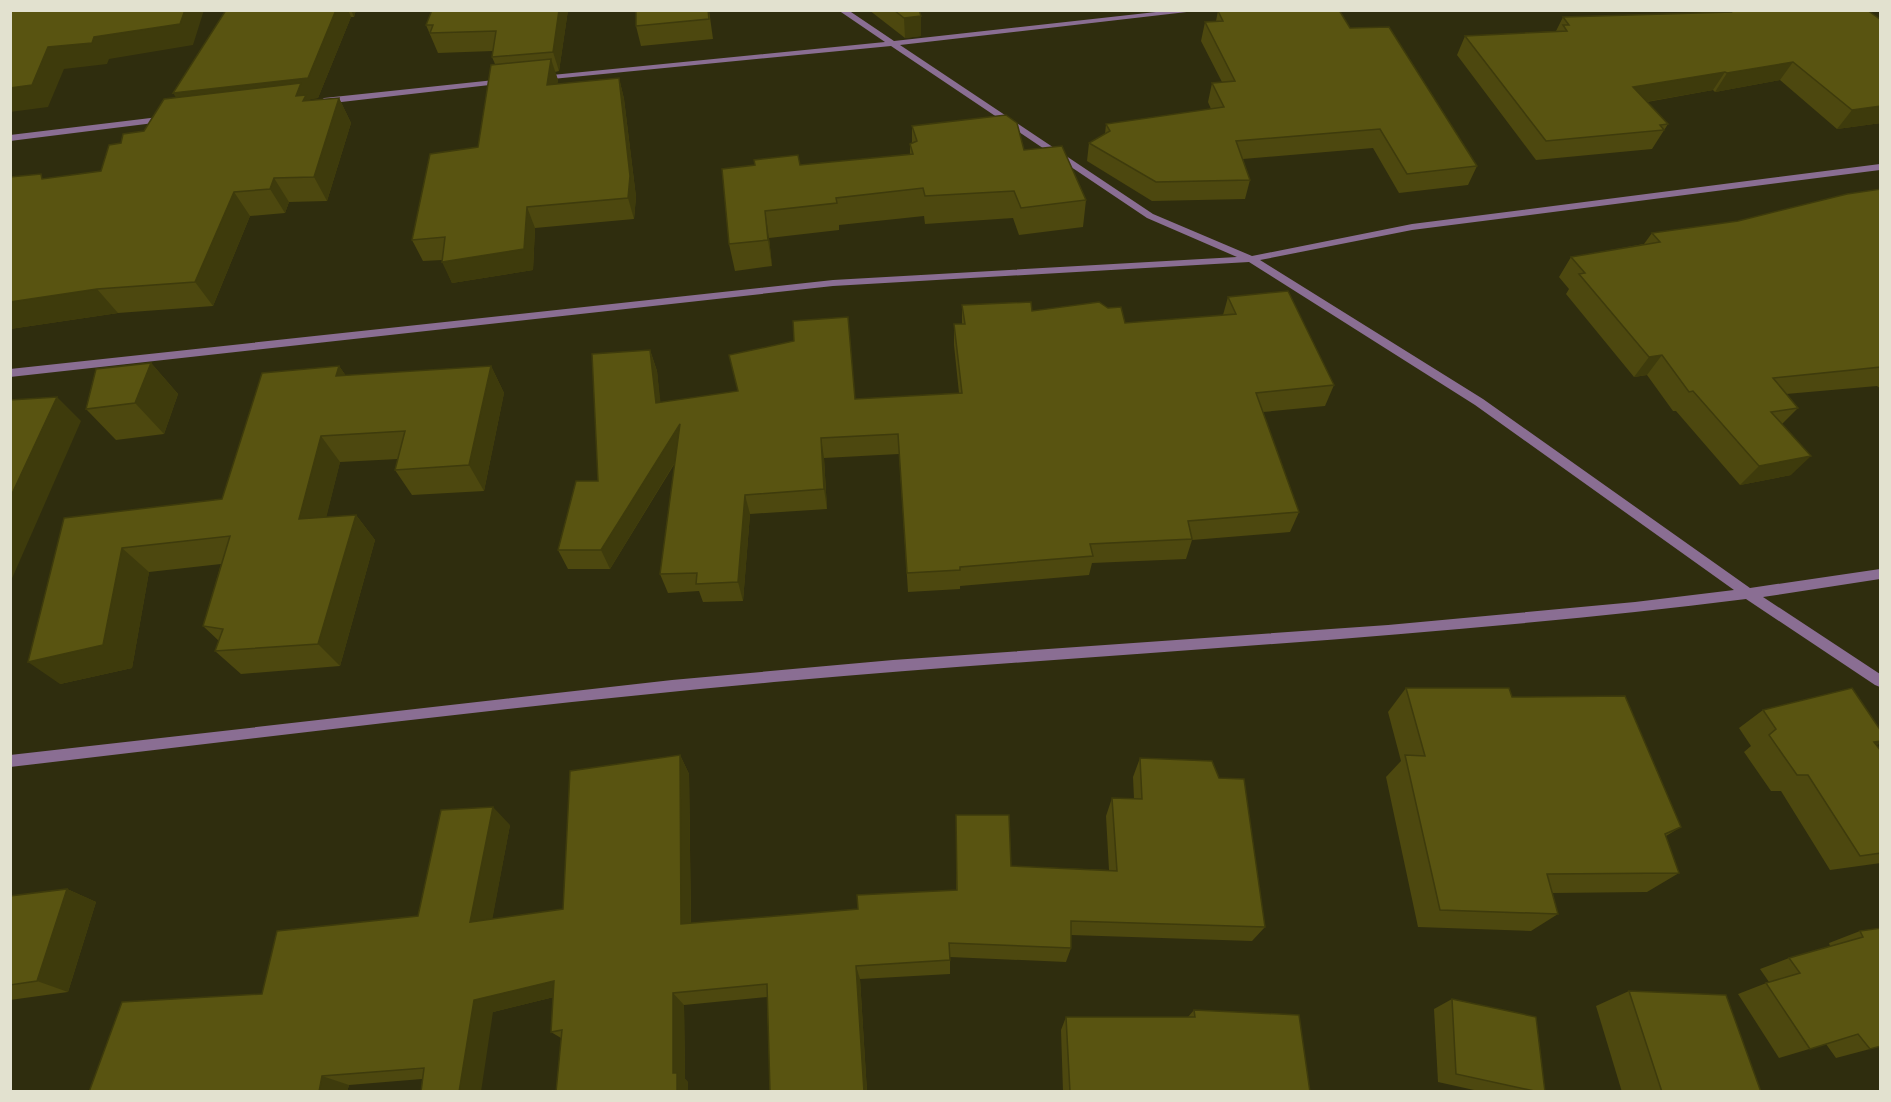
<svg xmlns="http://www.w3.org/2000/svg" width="1891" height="1102" viewBox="0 0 1891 1102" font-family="'Roboto Condensed',sans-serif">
  <rect width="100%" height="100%" fill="#2f2d0e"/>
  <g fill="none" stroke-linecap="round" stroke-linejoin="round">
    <g fill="#8a6e93" fill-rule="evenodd">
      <path d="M838 10H848L894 41 1174 10H1204L900 45 1153 214 1252 256 1412 224 1880 164V170L1412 230 1260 260 1483 399 1750 588 1880 569V579L1763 597 1880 674V687L1875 685 1746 599C1427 639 1106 653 786 681 527 704 269 737 10 767V755L672 680 893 660 1388 625 1635 602 1734 590 1475 405 1249 262 833 286 10 377V369L833 280 1237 257 1147 218 891 46 542 80 538 78 542 76 885 42Z"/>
      <polygon points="504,79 507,79 507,83 324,104 320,101 324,98"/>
      <polygon points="167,116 170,117 170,121 10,141 10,135"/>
    </g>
  </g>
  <g fill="#4d480f">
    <polygon points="226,10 356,10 354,17 351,17 318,98 310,99 311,101 339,98 351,123 327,201 289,202 285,213 250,216 213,306 118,313 10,329 45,179 101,171 121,143 144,131 176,97"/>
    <polygon points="432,10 568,10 559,71 555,72 558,80 557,84 619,78 624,99 636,197 634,219 535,228 533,270 452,283 442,260 423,261 412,240 478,147 495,64 492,57 493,51 438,53 426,25"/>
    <polygon points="709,10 713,39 641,46 636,26"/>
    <polygon points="869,10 919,10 921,36 905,38"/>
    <polygon points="1699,10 1867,10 1881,20 1881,123 1837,129 1780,80 1715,92 1713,90 1647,102 1668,124 1652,149 1536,160 1457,55 1465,36 1556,31 1563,17 1702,13"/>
    <polygon points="1218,11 1350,28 1477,166 1468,185 1399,193 1373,148 1243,159 1250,180 1245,199 1152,201 1087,161 1089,143 1105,134 1106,124 1211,109 1208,102 1212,83 1222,82 1201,41 1205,22 1216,21"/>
    <polygon points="912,126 1024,150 1086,200 1083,227 1019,235 1013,218 925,224 924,216 839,225 839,230 769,238 772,266 735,271 729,244 755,165 800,165 910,154 910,144 912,143"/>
    <polygon points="1881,189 1881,389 1877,386 1786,394 1798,408 1782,424 1791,475 1740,485 1676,411 1673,411 1647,375 1634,377 1566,294 1569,289 1559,277 1571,257 1644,244 1652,233 1738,221"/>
    <polygon points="1228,297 1334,385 1325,406 1263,412 1299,512 1290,532 1192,540 1186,559 1092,563 1089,575 960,586 960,589 908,592 899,454 824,458 827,509 750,514 743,601 703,602 699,591 668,593 660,574 675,463 610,569 568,569 558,550 598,481 650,350 657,371 660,403 738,391 729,355 855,399 959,393 954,345 954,324 962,324 962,305 1032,311 1125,323 1223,315"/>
    <polygon points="151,363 178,394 164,434 116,440 86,409"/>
    <polygon points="339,366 346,376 491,366 504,393 484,491 412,495 395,470 398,459 340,462 326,517 356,515 375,540 340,666 241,674 215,651 219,641 203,626 221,564 149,572 132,668 60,684 64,518 222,499"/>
    <polygon points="1406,688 1512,697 1681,827 1666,836 1679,873 1647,892 1552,893 1558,914 1531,931 1418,927 1386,777 1401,761 1388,712"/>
    <polygon points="1763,710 1881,731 1881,743 1876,745 1881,751 1881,863 1830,870 1781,791 1771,791 1744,752 1751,746 1739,728"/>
    <polygon points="680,755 689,774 691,923 858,909 956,890 956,815 1011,866 1109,870 1106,816 1112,798 1134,799 1133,777 1140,758 1265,927 1252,941 1071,935 1071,948 1066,962 950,957 950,974 860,979 867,1092 770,1092 767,997 684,1005 685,1079 688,1082 561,1038 551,1032 554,997 493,1012 422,1079 349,1085 347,1092 89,1092 262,994 418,916 510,825 492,919 563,909"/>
    <polygon points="67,889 96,902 68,992 10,1000 10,896"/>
    <polygon points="1881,928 1870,1049 1836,1058 1826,1044 1779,1058 1738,994 1769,982 1760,969 1789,958 1830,946 1829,943 1860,931"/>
    <polygon points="1629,991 1761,1092 1622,1092 1596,1006"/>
    <polygon points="1452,999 1545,1092 1483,1092 1438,1082 1434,1009"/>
    <polygon points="1194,1010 1310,1092 1063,1092 1061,1030 1066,1017 1188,1017"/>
  </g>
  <g fill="#3e3b0c">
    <polygon points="185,10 204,10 193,45 109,59 107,64 64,69 48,107 10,112 10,88 48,47 94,37"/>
    <polygon points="336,10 348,10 351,17 318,98 310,99 314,107 186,113 173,93"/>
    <polygon points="351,10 356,10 354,17"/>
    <polygon points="559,10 568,10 559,71 553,52"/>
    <polygon points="921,16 921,36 905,38 904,18"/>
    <polygon points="551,59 558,80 554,106 547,85"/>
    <polygon points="1793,62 1780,80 1715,92 1727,73"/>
    <polygon points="1725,72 1713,90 1622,106 1633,87"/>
    <polygon points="619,78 624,99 636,197 634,219 628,198"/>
    <polygon points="339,98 351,123 327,201 314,177"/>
    <polygon points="1881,106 1881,123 1837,129 1852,110"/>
    <polygon points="274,178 289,202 285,213 270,189"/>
    <polygon points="234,192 250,216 213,306 195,282"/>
    <polygon points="527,207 535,228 533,270 452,283 442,262"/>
    <polygon points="765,211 769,238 772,266 768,240"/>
    <polygon points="97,289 118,313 10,329 10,302"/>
    <polygon points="650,350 657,371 663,424 656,403"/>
    <polygon points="1662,355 1647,375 1634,377 1649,357"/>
    <polygon points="151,363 178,394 164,434 135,403"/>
    <polygon points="339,366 357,392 336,376"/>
    <polygon points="491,366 504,393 484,491 469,465"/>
    <polygon points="57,397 81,421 10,583 10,498"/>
    <polygon points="680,424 686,444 610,569 601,550"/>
    <polygon points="321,436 340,462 320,543 299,519"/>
    <polygon points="821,438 824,458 827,509 824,489"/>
    <polygon points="1811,456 1791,475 1740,485 1759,466"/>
    <polygon points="745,495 750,514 743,601 738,582"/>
    <polygon points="356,515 375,540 340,666 318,644"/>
    <polygon points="122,548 149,572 132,668 60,684 28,662"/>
    <polygon points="1881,741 1881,743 1857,756 1874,742"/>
    <polygon points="680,755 689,774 691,938 681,924"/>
    <polygon points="493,807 510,825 489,937 470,922"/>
    <polygon points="67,889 96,902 68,992 37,981"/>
    <polygon points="856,966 860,979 867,1092 864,1092"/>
    <polygon points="554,981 570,993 493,1012 481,1092 459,1092 474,1000"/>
    <polygon points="673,993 684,1005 685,1079 688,1082 688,1092 677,1092 673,1073"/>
    <polygon points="322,1076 349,1085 347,1092 319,1092"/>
  </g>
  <g fill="#595411" stroke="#3e3b0c" stroke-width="1.5">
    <polygon points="10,10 185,10 180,24 94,37 92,43 48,47 32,85 10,88"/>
    <polygon points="226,10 336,10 308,78 173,93"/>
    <polygon points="432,10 559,10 553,52 492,57 496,31 430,33 433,25 426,25"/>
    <polygon points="636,10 708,10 709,19 636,26"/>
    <polygon points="894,10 919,10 921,16 904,18"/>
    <polygon points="1339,10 1350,28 1389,27 1477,166 1407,174 1380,129 1236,141 1250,180 1156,182 1089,143 1110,131 1106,124 1224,107 1212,83 1235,81 1205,22 1223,21 1218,11"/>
    <polygon points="1729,10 1867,10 1881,20 1881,106 1852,110 1793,62 1727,73 1725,72 1633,87 1668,124 1660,125 1664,130 1546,141 1465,36 1567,31 1563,25 1569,25 1563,17 1731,12"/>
    <polygon points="551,59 547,85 619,78 630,176 628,198 527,207 524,249 442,262 445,237 412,240 430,154 478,147 491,65"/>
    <polygon points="301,83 296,96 306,95 303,101 339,98 314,177 274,178 270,189 234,192 195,282 97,289 10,302 10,177 41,174 42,179 101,171 109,145 121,143 123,134 144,131 164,99"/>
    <polygon points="1006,115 1017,123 1024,150 1062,146 1086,200 1021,208 1014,191 925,196 923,188 836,198 837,203 765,211 768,240 729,244 722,169 755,165 754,160 798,155 800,165 913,154 910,144 917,141 912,126"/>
    <polygon points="1881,189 1881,367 1773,378 1798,408 1771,412 1811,456 1759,466 1693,391 1689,392 1662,355 1649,357 1579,274 1585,273 1571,257 1660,242 1652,233 1738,221 1847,194"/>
    <polygon points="1288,291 1334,385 1256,393 1299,512 1188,521 1192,539 1090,544 1093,556 960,567 960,570 907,573 898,434 821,438 824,489 745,495 738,582 696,584 697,573 660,574 680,424 601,550 558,550 576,481 598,481 592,354 650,350 656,403 738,391 729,355 794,341 793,321 848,317 855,399 962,393 954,324 965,324 962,305 1031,302 1032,311 1099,302 1108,308 1121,307 1125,323 1236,314 1228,297"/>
    <polygon points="151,363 135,403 86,409 96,369"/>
    <polygon points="339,366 336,376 491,366 469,465 395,470 405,431 321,436 299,519 356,515 318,644 215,651 223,629 203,626 230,536 122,548 103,645 28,662 64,518 222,499 262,373"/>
    <polygon points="57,397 10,498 10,400"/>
    <polygon points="1406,688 1509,688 1512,697 1625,696 1681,827 1665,834 1679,873 1547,874 1558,914 1440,910 1405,755 1425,756"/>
    <polygon points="1852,688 1881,731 1881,741 1874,742 1881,751 1881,853 1860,856 1808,775 1797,775 1769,735 1776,729 1763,710"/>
    <polygon points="680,755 681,924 858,909 857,895 957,890 956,815 1009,815 1011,866 1117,871 1112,798 1142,799 1140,758 1212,761 1219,778 1244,779 1265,927 1071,921 1071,948 949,943 950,960 856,966 864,1092 770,1092 767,984 673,993 673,1073 677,1073 677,1092 556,1092 562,1030 551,1032 554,981 474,1000 459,1092 421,1092 424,1068 322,1076 319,1092 89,1092 122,1002 262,994 277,931 418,916 441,810 493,807 470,922 563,909 570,771"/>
    <polygon points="67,889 37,981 10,985 10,896"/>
    <polygon points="1881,928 1881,1046 1870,1049 1858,1034 1810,1049 1766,983 1800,973 1789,958 1863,937 1860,931"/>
    <polygon points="1629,991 1726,995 1761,1092 1662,1092"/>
    <polygon points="1452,999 1536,1017 1545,1092 1539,1092 1456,1074"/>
    <polygon points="1194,1010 1299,1015 1310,1092 1070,1092 1066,1017 1195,1017"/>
  </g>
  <rect width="1891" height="1102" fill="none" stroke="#e2e1cf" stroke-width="24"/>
</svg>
